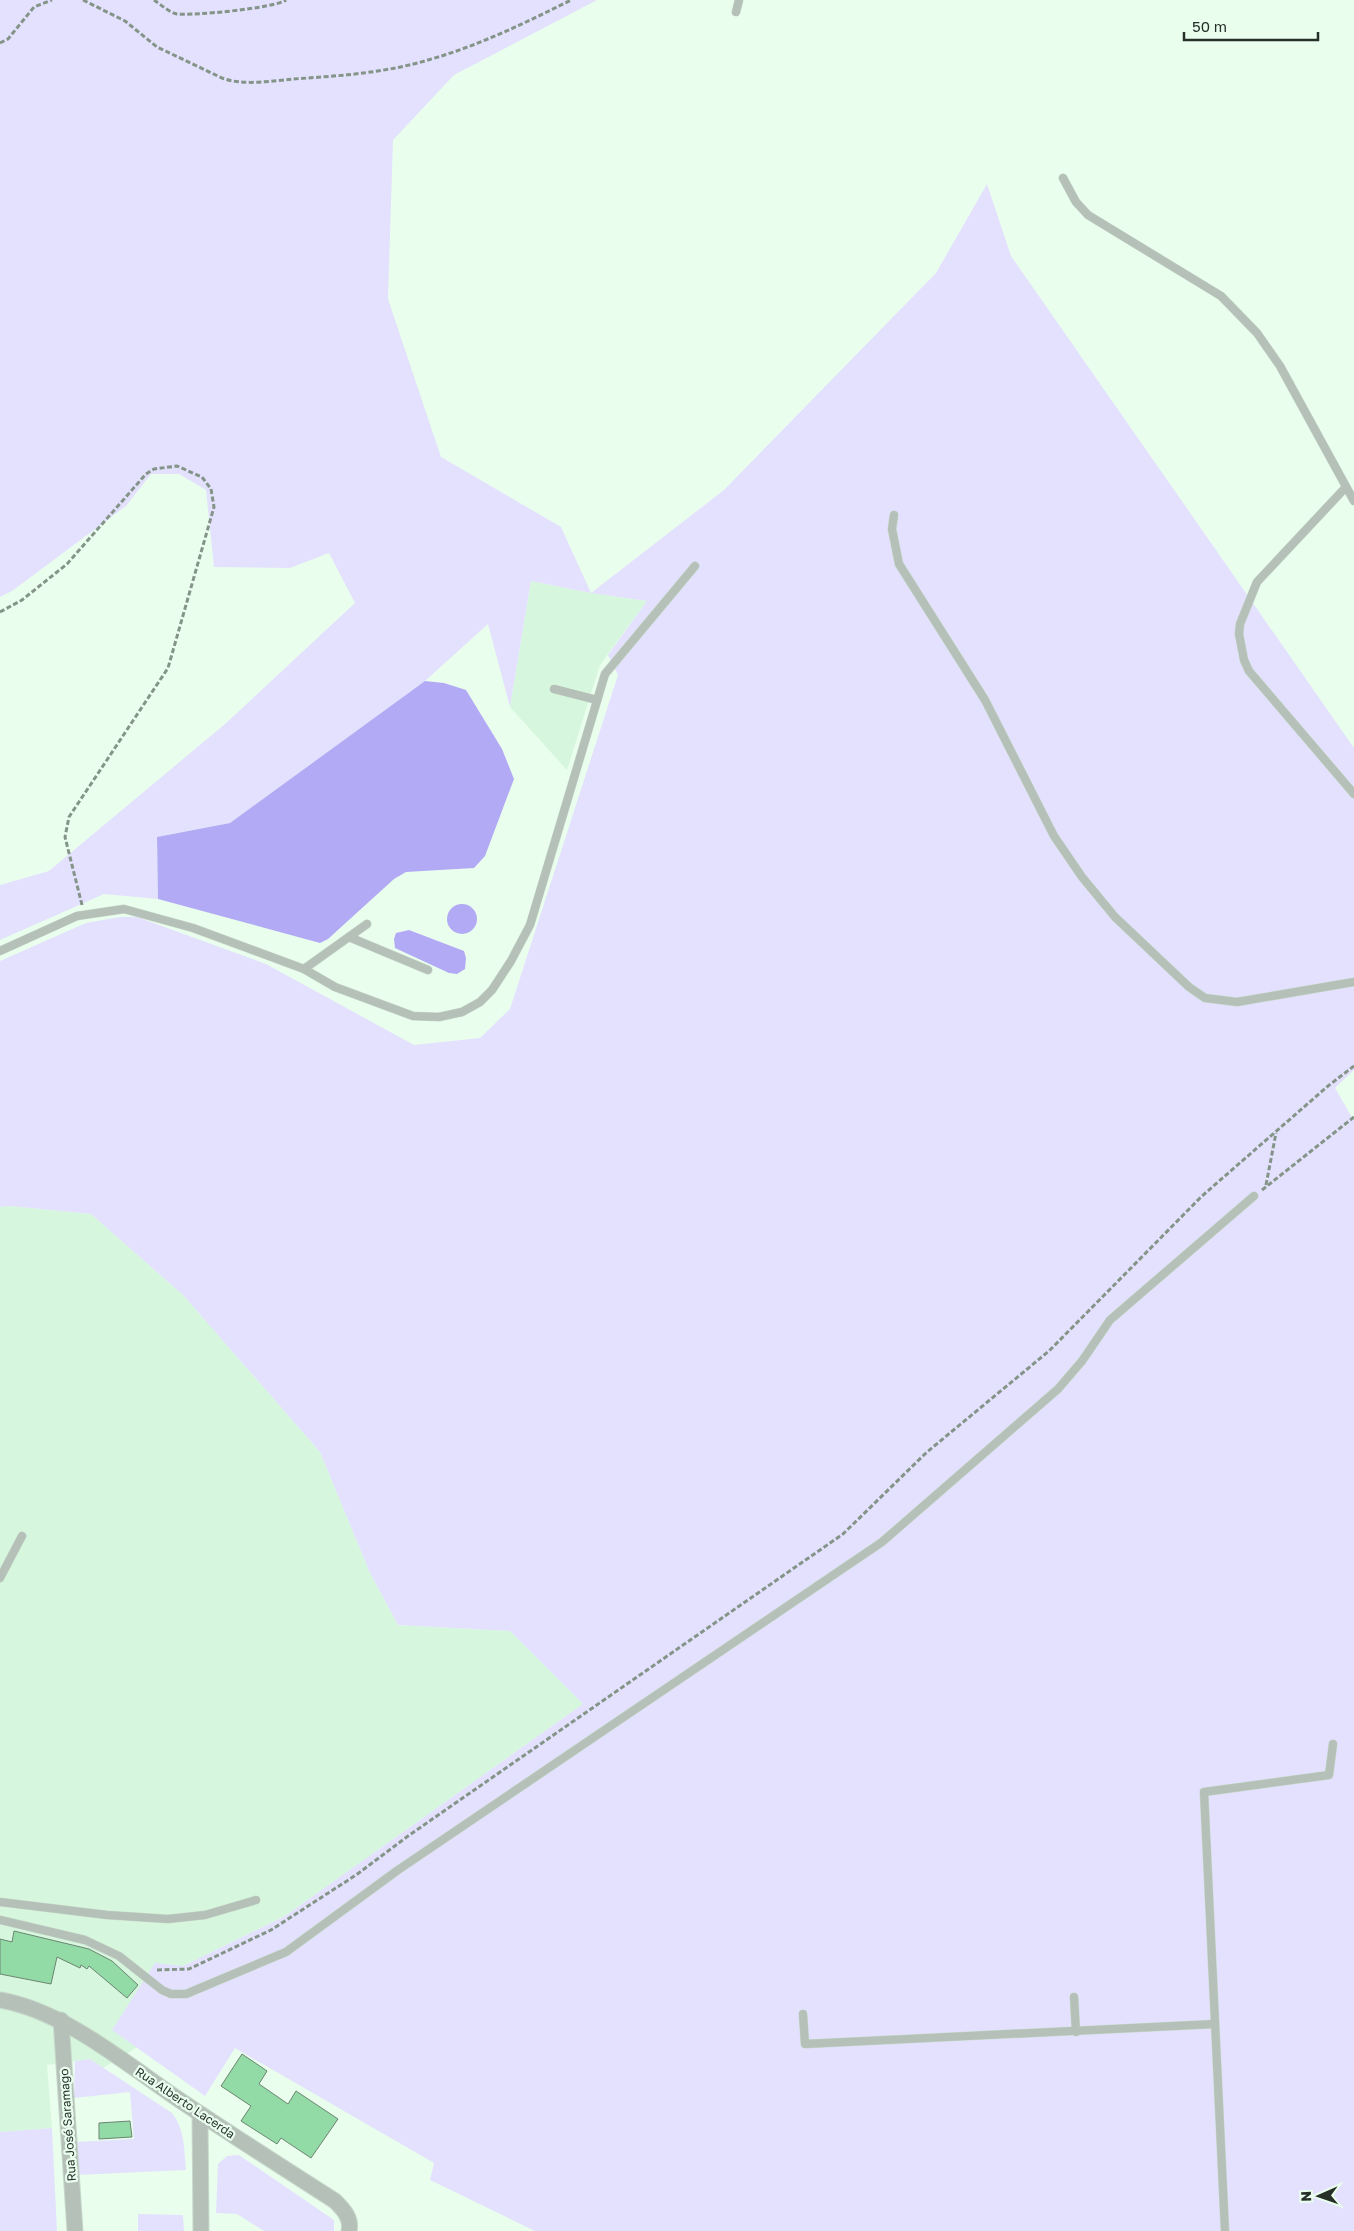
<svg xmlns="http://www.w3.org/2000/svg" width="1354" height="2231" viewBox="0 0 1354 2231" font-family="'Golos Text',sans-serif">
  <rect width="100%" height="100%" fill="#eafeee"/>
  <g fill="#d6f7dd">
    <polygon points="531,581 591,593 647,601 600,665 567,770 510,707"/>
    <polygon points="10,1206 91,1214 183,1295 320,1452 370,1573 398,1625 510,1631 583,1704 285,1916 183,1966 1354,1770 1354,2231 185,2018 103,2068 90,2059 47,2065 52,2128 0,2132 0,1207"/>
  </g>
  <g fill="#e3e1fd">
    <polygon points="0,0 597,0 454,75 393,140 388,299 441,457 561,527 591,593 724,490 936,273 987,184 1011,256 1354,748 1354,1070 1335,1088 1354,1121 1354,2231 535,2231 430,2180 434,2163 235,2048 205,2096 112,2030 155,1963 183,1966 285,1916 583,1704 510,1631 398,1625 370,1573 320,1452 183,1295 91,1214 10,1206 0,1207 0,961 86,923 120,917 137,917 266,964 414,1045 480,1038 510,1009 618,675 608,655 647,601 591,593 531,581 510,707 488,624 425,681 230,823 157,837 158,899 104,894 0,940 0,885 49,871 225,724 355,603 329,553 290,568 214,567 206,490 179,474 151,474 126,506 12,591 0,597"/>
    <path d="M90 2059 172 2113C185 2130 184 2149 186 2170L77 2175 76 2142 134 2139 130 2092 74 2098 75 2061Z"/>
    <polygon points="52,2128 57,2231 0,2231 0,2132"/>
    <polygon points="239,2155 334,2220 334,2231 264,2231 237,2214 216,2213 218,2164 227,2156"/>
    <polygon points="138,2214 183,2215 184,2231 138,2231"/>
  </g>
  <g fill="#b2aaf4">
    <polygon points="425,681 444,683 466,690 502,749 514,779 485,856 474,868 406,872 394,879 328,939 320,943 158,899 157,837 230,823"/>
    <circle cx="462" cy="919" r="15"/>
    <polygon points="409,930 464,951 466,958 465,969 457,974 449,973 395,948 394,939 396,933"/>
  </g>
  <g fill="#92dba6" stroke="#6d8472">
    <polygon points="14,1931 89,1949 112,1961 138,1985 127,1998 89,1966 87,1969 81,1965 80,1968 57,1957 51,1984 0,1974 0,1939 12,1942"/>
    <polygon points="242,2054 267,2071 259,2084 288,2104 296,2091 338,2119 311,2158 281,2138 277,2144 241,2121 251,2106 221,2086"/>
    <polygon points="130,2121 132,2137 99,2139 99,2123"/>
  </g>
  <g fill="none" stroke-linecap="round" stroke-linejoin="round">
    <defs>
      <g id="lane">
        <polyline points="736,12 739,0"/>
        <polyline points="1063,178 1076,202 1088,215 1221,296 1257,333 1280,366 1354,501"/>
        <polyline points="1346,487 1257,582 1240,624 1239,634 1244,660 1249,671 1354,794"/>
        <polyline points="894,515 892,529 899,564 985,700 1054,836 1082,877 1115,917 1189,987 1205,998 1237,1002 1354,982"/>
        <polyline points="554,689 597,700"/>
        <polyline points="349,937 428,970"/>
        <polyline points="0,951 77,916 124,909 193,928 304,969 335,987 413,1016 439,1017 462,1012 480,1002 492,990 511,961 530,925 605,674 695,566"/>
        <polyline points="304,969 367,924"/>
        <polyline points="0,1578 22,1536"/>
        <polyline points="0,1902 107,1915 168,1919 205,1915 256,1900"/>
        <polyline points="0,1920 85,1940 119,1956 162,1990 171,1994 186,1994 286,1952 398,1870 882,1542 1058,1389 1082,1361 1110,1320 1254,1196"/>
        <polyline points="1074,1997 1076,2032"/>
        <polyline points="803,2014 805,2044 1215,2024"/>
        <polyline points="1225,2231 1204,1792 1329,1775 1333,1744"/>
      </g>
      <g id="street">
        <path d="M0 2000C64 2011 125 2063 178 2099 230 2134 282 2167 335 2201 343 2209 352 2218 349 2231"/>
        <polyline points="61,2020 75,2231"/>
        <polyline points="200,2114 201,2231"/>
      </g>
    </defs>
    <use href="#lane" stroke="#c7d9cb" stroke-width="9"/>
    <use href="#street" stroke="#c7d9cb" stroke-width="17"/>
    <g stroke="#859489" stroke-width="3" stroke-dasharray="5 2.5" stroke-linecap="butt">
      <path d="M83 0 125 21 157 47 222 78C243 86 271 81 293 79 338 76 385 73 428 60 478 46 525 23 571 0"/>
      <path d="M154 0C160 4 170 13 177 14 192 16 276 8 286 0"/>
      <polyline points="0,43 8,39 34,7 52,0"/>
      <polyline points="0,612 22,600 67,564 146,474 154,469 177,466 202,477 211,489 214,507 168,668 69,817 65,837 82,905"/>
      <polyline points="1266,1185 1276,1133"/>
      <polyline points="1262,1190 1354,1117"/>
      <polyline points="157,1970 189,1969 271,1930 356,1875 408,1836 843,1534 927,1452 1049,1351 1202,1196 1328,1086 1354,1066"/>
    </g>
    <use href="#lane" stroke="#b5c0b8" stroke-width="8"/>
    <use href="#street" stroke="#b5c0b8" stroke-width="15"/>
  </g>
  <g text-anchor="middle" stroke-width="4.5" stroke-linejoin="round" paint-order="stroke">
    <g font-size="12" fill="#263029" stroke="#eafeee">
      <text transform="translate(185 2103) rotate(34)" y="4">Rua Alberto Lacerda</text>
      <text transform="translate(68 2125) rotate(-94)" y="4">Rua José Saramago</text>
    </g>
  </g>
  <g transform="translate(1319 2196) rotate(268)" stroke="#eafeee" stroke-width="4" paint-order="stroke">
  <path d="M0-4L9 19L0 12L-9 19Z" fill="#263029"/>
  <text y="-8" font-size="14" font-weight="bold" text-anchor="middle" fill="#263029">N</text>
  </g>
  <path d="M1184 32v8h134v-8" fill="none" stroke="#263029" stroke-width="2.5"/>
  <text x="1192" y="32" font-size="15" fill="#263029" stroke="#eafeee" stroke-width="4" paint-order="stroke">50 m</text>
</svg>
